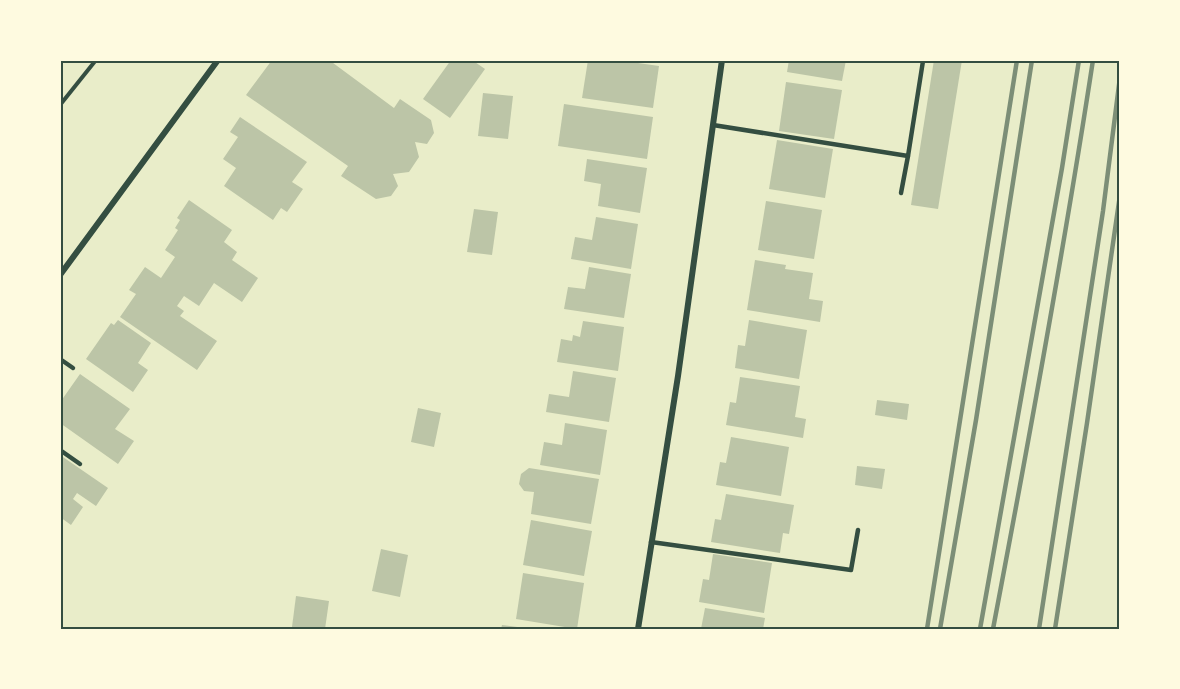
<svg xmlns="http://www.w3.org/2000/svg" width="1180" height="689" viewBox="0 0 1180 689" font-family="'Nunito Sans',sans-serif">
  <rect width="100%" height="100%" fill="#e9edc9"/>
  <g fill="#bcc5a7">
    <polygon points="272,60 329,60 394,108 400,99 431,120 434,133 427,144 415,142 419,157 409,172 393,174 398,186 391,196 376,199 341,176 348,166 246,95"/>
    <polygon points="451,60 472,60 485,69 450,118 423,99"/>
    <polygon points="588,60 617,60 659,66 653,108 582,98"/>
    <polygon points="789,60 846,60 842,81 787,72"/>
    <polygon points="934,60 962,60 938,209 911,205"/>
    <polygon points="786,82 842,90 834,139 779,131"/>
    <polygon points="483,93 513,96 508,139 478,136"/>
    <polygon points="564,104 653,117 647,159 558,146"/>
    <polygon points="240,117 307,162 292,182 303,189 287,212 281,208 273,220 224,186 236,168 223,159 238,137 230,132"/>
    <polygon points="777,140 833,149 825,198 769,189"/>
    <polygon points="587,159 647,168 640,213 598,206 601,184 584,181"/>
    <polygon points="189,200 232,230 224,242 237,252 232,260 258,278 242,302 214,283 199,306 184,296 177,306 184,311 180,316 217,341 197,370 120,317 136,294 129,290 145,267 161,278 175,257 165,250 178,230 175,228 180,220 177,218"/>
    <polygon points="766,201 822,210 814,259 758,250"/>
    <polygon points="474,209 498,212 492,255 467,252"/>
    <polygon points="596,217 638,224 631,269 571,259 575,237 592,240"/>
    <polygon points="755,260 786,265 785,269 813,273 809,299 823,301 820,322 747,310"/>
    <polygon points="589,267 631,274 624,318 564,309 568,287 585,289"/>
    <polygon points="118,320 151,343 138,363 148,370 133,392 86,359 111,323 114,325"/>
    <polygon points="749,320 807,330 799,379 735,368 738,345 745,346"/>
    <polygon points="583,321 624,327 618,371 557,362 561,339 572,341 573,335 580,337"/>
    <polygon points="573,371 616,378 609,422 546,412 549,394 569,397"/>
    <polygon points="80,374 130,409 115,429 134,441 118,464 60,423 60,400 61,401"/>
    <polygon points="740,377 800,386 795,417 806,419 803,438 726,425 730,402 736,403"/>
    <polygon points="877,400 909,404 907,420 875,415"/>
    <polygon points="418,408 441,413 434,447 411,442"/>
    <polygon points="565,423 607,430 600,475 540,465 544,442 562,445"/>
    <polygon points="731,437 789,447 781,496 716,485 720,462 726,463"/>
    <polygon points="60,455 108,488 96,506 77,493 73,499 83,507 71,525 60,517"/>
    <polygon points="857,466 885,469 882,489 855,485"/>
    <polygon points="529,468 599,479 591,524 531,514 534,492 524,491 519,484 521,474"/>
    <polygon points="726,494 794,505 789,534 783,533 780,553 711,542 715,519 721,520"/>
    <polygon points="531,520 592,531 584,576 523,565"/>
    <polygon points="381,549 408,555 400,597 372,591"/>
    <polygon points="713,554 772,563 764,613 699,602 703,579 709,580"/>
    <polygon points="523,573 584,583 577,629 516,619"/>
    <polygon points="296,596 329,601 325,629 292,627"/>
    <polygon points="705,608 765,618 763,629 701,629"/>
    <polygon points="502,625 525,628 524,629 501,629"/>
  </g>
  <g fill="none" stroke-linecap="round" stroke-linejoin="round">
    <polyline stroke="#344e41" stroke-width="4" points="60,105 96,60"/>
    <g stroke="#344e41" stroke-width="4.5">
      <polyline points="713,125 908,156 923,61"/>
      <polyline points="901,193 908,156"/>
      <polyline points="60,359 73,368"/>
      <polyline points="60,450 80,464"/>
      <polyline points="651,542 851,570 858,530"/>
    </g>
    <g stroke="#344e41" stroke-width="6">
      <polyline points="60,275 218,60"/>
      <polyline points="638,629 678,376 722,60"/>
    </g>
    <g stroke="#7c8e77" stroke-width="4.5">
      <polyline points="927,629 1017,60"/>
      <polyline points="940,629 976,420 1032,60"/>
      <polyline points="980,629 1062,168 1079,60"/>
      <path d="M993 629C1029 440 1064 250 1093 60"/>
      <polyline points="1039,629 1103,211 1120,77"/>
      <polyline points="1055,629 1087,423 1120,195"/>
    </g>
  </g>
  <rect width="1180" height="689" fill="none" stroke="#fefae0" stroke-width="123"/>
  <rect x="62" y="62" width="1056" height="566" fill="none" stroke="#344e41" stroke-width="2"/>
</svg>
